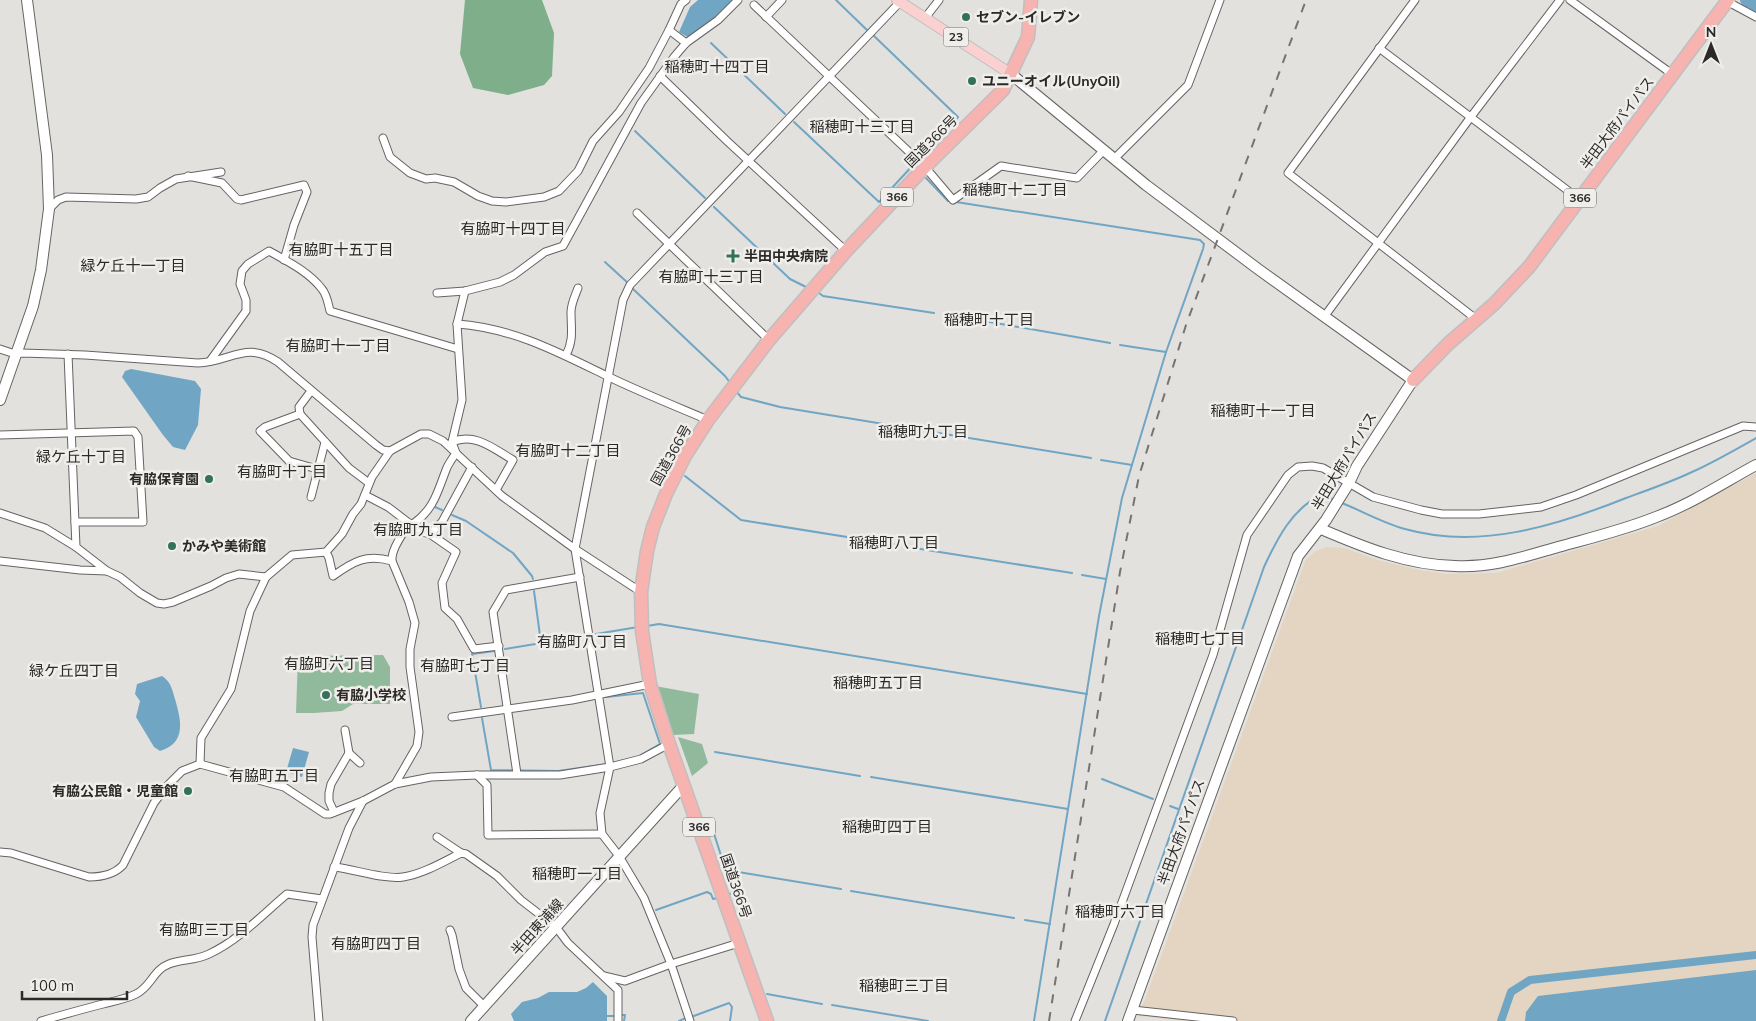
<svg xmlns="http://www.w3.org/2000/svg" width="1756" height="1021" viewBox="0 0 1756 1021" font-family="Mulish,'Noto Sans JP',sans-serif">
  <rect width="100%" height="100%" fill="#e3e1de"/>
  <polygon fill="#e4d5c2" points="1756,473 1756,1021 1183,1021 1139,1016 1306,559 1316,551 1326,547 1344,548 1381,561 1420,570 1447,574 1496,573 1658,526"/>
  <g fill="#91ba9c">
    <polygon points="383,655 390,667 390,704 353,704 342,711 314,713 296,713 298,656"/>
    <polygon points="655,686 699,694 694,734 673,735"/>
    <polygon points="678,737 702,744 708,763 692,776"/>
  </g>
  <polygon fill="#7fae8b" points="465,0 542,0 554,33 552,76 544,85 508,95 473,88 460,54"/>
  <g fill="#71a5c4">
    <polygon points="698,0 732,0 713,19 689,38 679,32 690,7"/>
    <polygon points="131,369 195,381 201,389 198,425 185,450 173,447 163,435 122,377 125,371"/>
    <path d="M162 676C171 682 172 689 175 699 181 720 187 743 160 751L154 747 136 717 140 701 135 694 137 684Z"/>
    <polygon points="293,748 309,752 302,777 286,772"/>
    <polygon points="1756,970 1756,1021 1525,1021 1526,1012 1538,996"/>
    <polygon points="593,982 607,996 607,1021 514,1021 511,1014 522,1002 538,998 549,992 577,992 586,988"/>
  </g>
  <g fill="none" stroke-linecap="round" stroke-linejoin="round">
    <g stroke="#71a5c4" stroke-width="2">
      <polyline points="836,0 868,31"/>
      <polyline points="872,34 958,117 922,156"/>
      <polyline points="711,43 785,114"/>
      <polyline points="794,122 879,202 914,164"/>
      <polyline points="635,131 705,198"/>
      <polyline points="926,178 948,201 951,201"/>
      <polyline points="956,202 1200,240 1204,244 1203,249 1166,352 1122,498 1099,616 1034,1021"/>
      <polyline points="714,207 790,279 806,287"/>
      <polyline points="605,262 629,284"/>
      <polyline points="632,288 725,376 731,384"/>
      <polyline points="819,293 823,296 934,313"/>
      <polyline points="944,314 1110,343"/>
      <polyline points="1120,345 1166,352"/>
      <polyline points="736,391 741,397 780,407 1091,458"/>
      <polyline points="1101,460 1132,465"/>
      <polyline points="685,476 741,520 897,545"/>
      <path d="M1342 503C1362 511 1383 523 1405 529 1479 550 1556 526 1626 498 1648 490 1671 482 1692 472 1714 462 1735 450 1756 438"/>
      <polyline points="435,507 442,510"/>
      <polyline points="452,515 466,521 513,553 532,576 533,579"/>
      <polyline points="908,547 1072,573"/>
      <polyline points="1082,575 1106,579"/>
      <polyline points="534,591 541,643"/>
      <polyline points="647,626 659,624 1087,694"/>
      <polyline points="596,634 638,627"/>
      <polyline points="505,649 584,636"/>
      <polyline points="606,697 643,693 660,744 643,754"/>
      <polyline points="481,707 472,654 494,651"/>
      <polyline points="482,718 491,770 558,771 608,764"/>
      <polyline points="715,752 860,776"/>
      <polyline points="612,763 625,760"/>
      <polyline points="871,777 1068,809"/>
      <polyline points="1102,779 1153,799"/>
      <polyline points="1170,806 1178,809"/>
      <polyline points="709,818 733,893 730,894"/>
      <polyline points="726,870 841,889"/>
      <polyline points="851,891 1014,918"/>
      <polyline points="656,910 707,892 711,894 713,899 717,898"/>
      <polyline points="1025,920 1050,924"/>
      <polyline points="767,994 822,1004"/>
      <polyline points="832,1005 928,1021"/>
      <polyline points="620,1015 625,1015 624,1021"/>
      <polyline points="605,1016 616,1016"/>
      <polyline points="691,1017 729,1003 732,1007 730,1021"/>
      <polyline points="679,1021 686,1018"/>
      <path d="M1105 1021 1264 567C1277 539 1293 507 1322 495L1335 500"/>
    </g>
    <polyline stroke="#71a5c4" stroke-width="8" points="1501,1021 1511,992 1530,980 1756,955"/>
    <polyline stroke="#71a5c4" stroke-width="12" points="1746,0 1756,7"/>
    <defs>
      <g id="street">
        <polyline points="1415,0 1288,173 1476,319"/>
        <polyline points="1570,0 1672,74"/>
        <polyline points="1728,0 1732,4 1756,17"/>
        <polyline points="754,5 925,167 953,200 1001,166 1077,178 1104,150"/>
        <polyline points="766,17 782,0"/>
        <polyline points="925,18 939,0"/>
        <polyline points="669,30 686,43"/>
        <polyline points="1379,48 1579,199"/>
        <polyline points="660,76 727,141 846,251"/>
        <polyline points="383,138 390,157 410,173 426,179 435,178 454,182 478,196 492,201 506,202 544,197 559,191 578,171 593,141 619,112 649,68 669,30 681,4 686,0"/>
        <polyline points="1115,158 1188,85 1220,0"/>
        <polyline points="188,176 222,183 237,199 241,200 304,185 307,192 294,225 284,260"/>
        <polyline points="49,209 58,200 66,197 136,199 148,197 160,188 176,179 221,172"/>
        <polyline points="637,213 769,340"/>
        <polyline points="437,293 465,291 500,282 514,275 545,252 563,246 641,103 674,57 686,43 718,20 738,0"/>
        <polyline points="1324,317 1470,118 1560,0"/>
        <path d="M457 324C513 328 558 352 607 376 640 392 675 406 708 420"/>
        <path d="M0 349 15 354 22 353 85 355 198 363C231 362 246 340 278 362L376 445 383 450 390 451"/>
        <polyline points="68,354 76,547 107,571 120,577 140,593 157,603 164,604 173,602 211,586 226,578 239,574 266,577"/>
        <path d="M566 355C574 340 571 328 571 312 571 304 575 296 578 288"/>
        <path d="M210 361 246 311V300L240 284 242 271 248 264 269 251C287 261 309 272 322 289 327 295 328 303 330 311L458 349"/>
        <polyline points="311,391 299,407 300,414 265,427 260,431 289,461 317,469"/>
        <polyline points="300,414 349,468 369,483"/>
        <polyline points="0,435 134,431 138,437 143,522 75,522"/>
        <path d="M452 442C475 432 494 449 513 460L496 490"/>
        <polyline points="456,453 452,442 462,400 457,324 465,291"/>
        <polyline points="365,495 388,507 409,523"/>
        <polyline points="311,497 325,442"/>
        <polyline points="0,513 45,528 76,547"/>
        <polyline points="413,524 422,532 430,534 456,552 442,583 445,608 457,619 474,649 499,646"/>
        <polyline points="430,534 442,522 472,467"/>
        <path d="M326 552 329 558 333 576C354 561 366 554 392 561L409 602 415 623 410 649V667L419 732 417 746 395 784"/>
        <polyline points="0,561 80,570 107,571"/>
        <path d="M392 561C391 549 403 534 409 523L413 524C434 509 437 493 446 470 448 464 453 458 456 453"/>
        <polyline points="452,717 572,700 650,684"/>
        <polyline points="349,753 360,763"/>
        <polyline points="200,764 201,738 231,689 250,611 266,577 292,555 326,552 342,534 353,514 361,504 372,477 390,451 421,434 429,434 443,441 502,496 575,549 641,592"/>
        <polyline points="517,774 493,612 506,590 580,577"/>
        <polyline points="477,775 487,785 488,835 602,834"/>
        <polyline points="334,812 329,801 329,793 331,784 349,753 345,730"/>
        <polyline points="437,837 461,853"/>
        <path d="M0 852 11 853 89 877C102 877 114 875 123 865L154 803 166 787 182 771 200 764 284 787 325 814H330L363 801 395 784 431 777 477 775H560L610 767 641 759 669 744"/>
        <path d="M334 867C354 869 385 880 403 877 423 874 443 862 461 853L466 854 497 876 521 900 556 927 568 943 618 990V1021"/>
        <polyline points="450,930 452,935 459,969 466,988 485,1007"/>
        <polyline points="604,976 625,981 671,964 739,943"/>
        <polyline points="1133,1010 1233,1021"/>
        <path d="M41 1021C62 1015 83 1009 103 1004 114 1001 126 999 136 994 151 987 153 970 169 964 182 959 194 961 209 954 239 940 262 915 287 894L322 899"/>
        <polyline points="319,1021 312,937 313,925 349,828 363,801"/>
        <polyline points="690,1021 671,964 644,898 619,856 602,834 600,813 610,767 575,549 623,300 630,285 900,2"/>
        <polyline points="1075,1021 1114,924 1213,655 1247,535 1288,475 1298,467 1312,466 1323,468 1373,497 1421,510 1442,514 1479,514 1541,507 1576,495 1743,426 1756,427"/>
      </g>
      <g id="secondary">
        <polyline points="1011,74 1146,185 1258,269 1413,380 1357,466 1349,483 1326,520 1298,556 1128,1021"/>
        <polyline points="0,400 33,306 41,270 49,209 47,155 27,0"/>
        <path d="M1321 529C1363 547 1407 565 1455 566 1491 568 1523 557 1558 547 1590 538 1624 530 1656 517 1691 504 1723 483 1756 465"/>
        <polyline points="471,1021 684,785"/>
      </g>
      <polyline id="primary" points="897,0 1011,74"/>
      <g id="highway">
        <polyline points="1413,380 1448,344 1494,304 1529,267 1728,0"/>
        <polyline points="767,1021 669,744 650,684 642,631 641,592 647,551 653,527 666,494 685,456 708,420 769,340 846,251 925,167 1003,90 1028,37 1031,0"/>
      </g>
    </defs>
    <use href="#street" stroke="#666462" stroke-width="9"/>
    <use href="#secondary" stroke="#666462" stroke-width="12"/>
    <use href="#primary" stroke="#bfbfbf" stroke-width="12"/>
    <use href="#highway" stroke="#bfbfbf" stroke-width="15"/>
    <use href="#street" stroke="#fff" stroke-width="7"/>
    <use href="#secondary" stroke="#fff" stroke-width="10"/>
    <use href="#primary" stroke="#fad1d0" stroke-width="10"/>
    <use href="#highway" stroke="#f7b3b0" stroke-width="12"/>
    <polyline stroke="#757472" stroke-width="2" stroke-dasharray="9 9" stroke-linecap="butt" points="1049,1021 1120,572 1139,476 1186,325 1306,0"/>
  </g>
  <g fill="#33715d" stroke="#f0eeeb" stroke-width="2">
    <circle cx="966" cy="17" r="5"/>
    <circle cx="972" cy="81" r="5"/>
    <path d="M730.5 248.5h5v5h5v5h-5v5h-5v-5h-5v-5h5z"/>
    <circle cx="209" cy="479" r="5"/>
    <circle cx="172" cy="546" r="5"/>
    <circle cx="326" cy="695" r="5"/>
    <circle cx="188" cy="791" r="5"/>
  </g>
  <g text-anchor="middle" stroke-width="5" stroke-linejoin="round" paint-order="stroke">
    <g fill="#f0eeeb" stroke="#666563" stroke-width="1">
      <rect x="943.5" y="27.5" width="25" height="19" rx="4"/>
      <rect x="881" y="187.5" width="32" height="19" rx="4"/>
      <rect x="1564" y="188.5" width="32" height="19" rx="4"/>
      <rect x="683" y="817.5" width="32" height="19" rx="4"/>
    </g>
    <g font-size="12" font-weight="bold" fill="#2b2a29">
      <text x="956" y="41">23</text>
      <text x="897" y="201">366</text>
      <text x="1580" y="202">366</text>
      <text x="699" y="831">366</text>
    </g>
    <g font-size="14" font-weight="bold" fill="#2b2a29" stroke="#f0eeeb" text-anchor="start">
      <text x="976" y="22">セブン-イレブン</text>
      <text x="982" y="86">ユニーオイル(UnyOil)</text>
      <text x="744" y="261">半田中央病院</text>
      <text x="199" y="484" text-anchor="end">有脇保育園</text>
      <text x="182" y="551">かみや美術館</text>
      <text x="336" y="700">有脇小学校</text>
      <text x="178" y="796" text-anchor="end">有脇公民館・児童館</text>
    </g>
    <g font-size="14" fill="#2b2a29" stroke="#f0eeeb">
      <text transform="translate(1617 123) rotate(-53)" y="5">半田大府パイパス</text>
      <text transform="translate(931 141) rotate(-45)" y="5">国道366号</text>
      <text transform="translate(671 455) rotate(-61)" y="5">国道366号</text>
      <text transform="translate(1344 461) rotate(-59)" y="5">半田大府パイパス</text>
      <text transform="translate(1181 832) rotate(-70)" y="5">半田大府パイパス</text>
      <text transform="translate(736 886) rotate(71)" y="5">国道366号</text>
      <text transform="translate(537 927) rotate(-48)" y="5">半田東浦線</text>
    </g>
    <g font-size="15" fill="#2b2a29" stroke="#f0eeeb">
      <text x="717" y="72">稲穂町十四丁目</text>
      <text x="862" y="132">稲穂町十三丁目</text>
      <text x="1015" y="195">稲穂町十二丁目</text>
      <text x="513" y="234">有脇町十四丁目</text>
      <text x="341" y="255">有脇町十五丁目</text>
      <text x="133" y="271">緑ケ丘十一丁目</text>
      <text x="711" y="282">有脇町十三丁目</text>
      <text x="989" y="325">稲穂町十丁目</text>
      <text x="338" y="351">有脇町十一丁目</text>
      <text x="1263" y="416">稲穂町十一丁目</text>
      <text x="923" y="437">稲穂町九丁目</text>
      <text x="568" y="456">有脇町十二丁目</text>
      <text x="81" y="462">緑ケ丘十丁目</text>
      <text x="282" y="477">有脇町十丁目</text>
      <text x="418" y="535">有脇町九丁目</text>
      <text x="894" y="548">稲穂町八丁目</text>
      <text x="1200" y="644">稲穂町七丁目</text>
      <text x="582" y="647">有脇町八丁目</text>
      <text x="329" y="669">有脇町六丁目</text>
      <text x="465" y="671">有脇町七丁目</text>
      <text x="74" y="676">緑ケ丘四丁目</text>
      <text x="878" y="688">稲穂町五丁目</text>
      <text x="274" y="781">有脇町五丁目</text>
      <text x="887" y="832">稲穂町四丁目</text>
      <text x="577" y="879">稲穂町一丁目</text>
      <text x="1120" y="917">稲穂町六丁目</text>
      <text x="204" y="935">有脇町三丁目</text>
      <text x="376" y="949">有脇町四丁目</text>
      <text x="904" y="991">稲穂町三丁目</text>
    </g>
  </g>
  <g transform="translate(1711 45)" stroke="#f0eeeb" stroke-width="4" paint-order="stroke">
  <path d="M0-4L9 19L0 12L-9 19Z" fill="#2b2a29"/>
  <text y="-8" font-size="14" font-weight="bold" text-anchor="middle" fill="#2b2a29">N</text>
  </g>
  <path d="M22 991v8h105v-8" fill="none" stroke="#2b2a29" stroke-width="2.5"/>
  <text x="30" y="991" font-size="15" fill="#2b2a29" stroke="#f0eeeb" stroke-width="4" paint-order="stroke">100 m</text>
</svg>
